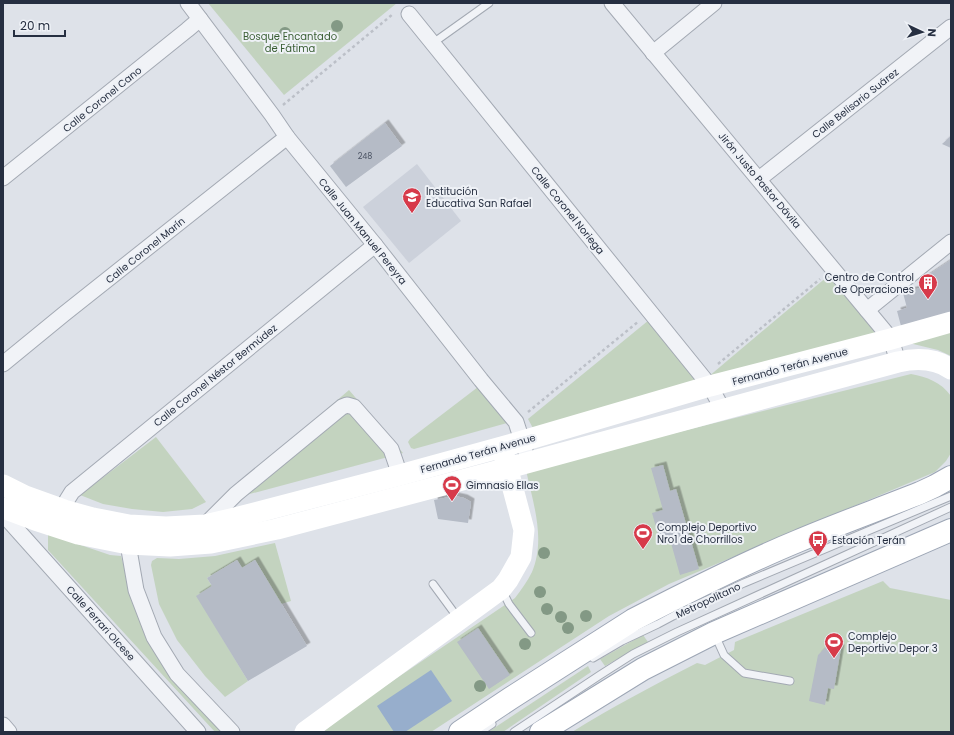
<svg xmlns="http://www.w3.org/2000/svg" width="954" height="735" viewBox="0 0 954 735" font-family="Poppins,sans-serif">
  <defs>
    <filter id="shadow"><feDropShadow dx="3.5" dy="-3.5" stdDeviation="0" flood-color="#0004"/></filter>
  </defs>
  <rect width="100%" height="100%" fill="#dee2e9"/>
  <polygon fill="#ccd1db" points="417,164 461,221 409,263 363,207"/>
  <g fill="#c3d3bf">
    <polygon points="208,3 397,3 284,95"/>
    <polygon points="828,276 878,335 708,377"/>
    <polygon points="649,320 698,381 534,430 528,419"/>
    <polygon points="951,331 951,356 938,350 909,343"/>
    <path d="M911 374C927 377 941 382 951 396V453L946 461 935 472 669 584 609 616 431 732H323L357 705 515 598C521 590 527 582 532 572 546 539 533 503 526 470Z"/>
    <polygon points="478,387 507,423 414,449 411,448 408,442 410,439"/>
    <polygon points="349,390 403,453 220,502"/>
    <polygon points="156,437 206,502 192,509 163,512 132,509 103,504 80,495"/>
    <polygon points="48,534 110,555 121,556 136,610 153,649 164,668 224,732 215,732 48,550"/>
    <polygon points="275,543 291,601 281,604 255,560 242,568 237,560 207,578 212,586 197,596 248,681 225,697 205,676 177,640 159,604 151,565 152,561 157,558 179,559 215,556"/>
    <path d="M883 581 890 588 951 600V732H572C612 707 654 685 697 663L705 665 734 650 735 642Z"/>
    <polygon points="643,635 648,642 605,666 600,659"/>
    <polygon points="588,666 591,672 503,732 488,732"/>
  </g>
  <polygon fill="#97aecc" points="431,670 452,701 405,732 394,732 377,706"/>
  <g fill="#b5bbc6" filter="url(#shadow)">
    <polygon points="385,123 402,146 346,187 330,166"/>
    <polygon points="951,136 951,148 942,144"/>
    <polygon points="951,260 951,312 901,326 897,311 907,308 903,293 927,286 924,278"/>
    <polygon points="663,465 670,491 676,489 699,569 680,575 669,536 659,538 652,513 663,510 651,468"/>
    <polygon points="455,496 464,498 471,502 468,523 438,519 434,500"/>
    <polygon points="237,560 242,568 255,560 307,646 248,681 196,596 212,586 207,578"/>
    <polygon points="478,628 510,675 489,689 457,642"/>
    <polygon points="827,646 841,648 834,689 828,688 825,705 809,701 818,655"/>
  </g>
  <g fill="none" stroke-linecap="round" stroke-linejoin="round">
    <defs>
      <g id="lane">
        <polyline points="433,43 489,3"/>
        <polyline points="433,584 458,618"/>
        <polyline points="502,590 509,604 531,633"/>
        <polyline points="715,635 724,655 744,673 790,681"/>
        <polyline points="593,658 622,641 658,624 673,616 744,583 951,496"/>
        <polyline points="480,732 492,724"/>
        <polyline points="514,732 600,675 633,654 677,632 951,507"/>
      </g>
      <g id="street">
        <polyline points="188,3 272,115 287,137 375,245 481,380 516,422 525,450"/>
        <polyline points="612,3 891,339 898,362"/>
        <polyline points="409,14 710,386 723,410"/>
        <polyline points="653,53 714,3"/>
        <polyline points="3,178 187,30 200,19"/>
        <polyline points="759,179 951,27"/>
        <polyline points="867,310 951,242"/>
        <polyline points="3,364 64,314 287,137"/>
        <polyline points="64,510 67,500 72,492 375,245"/>
        <polyline points="3,514 198,732"/>
        <polyline points="206,524 236,494 342,407 347,405 354,407 391,449 400,475"/>
        <polyline points="128,536 128,544 136,590 154,637 177,674 232,732"/>
        <polyline points="3,725 9,732"/>
      </g>
      <g id="primary">
        <path d="M460 732 511 698 633 620C687 592 742 564 798 541 838 524 880 509 920 493L935 486 951 477"/>
        <polyline points="541,732 643,669 714,633 951,530"/>
      </g>
    </defs>
    <use href="#lane" stroke="#a3a9b3" stroke-width="9"/>
    <use href="#street" stroke="#a3a9b3" stroke-width="17"/>
    <use href="#primary" stroke="#9da6b5" stroke-width="24"/>
    <g stroke="#bcc0c8" stroke-width="2.5" stroke-dasharray="3 3" stroke-linecap="butt">
      <polyline points="283,105 393,14"/>
      <polyline points="718,364 820,279"/>
      <polyline points="528,412 639,321"/>
    </g>
    <use href="#lane" stroke="#f1f3f7" stroke-width="7"/>
    <use href="#street" stroke="#f1f3f7" stroke-width="15"/>
    <g stroke="#fff" stroke-width="21">
      <polyline points="3,485 25,496 64,510 93,518 129,525 166,527 205,525 235,518 400,475 502,447 710,386 891,339 951,322"/>
      <path d="M3 508 35 520 78 534 128 544 170 546 211 543 277 529 508 468 898 362C916 358 935 358 951 369"/>
      <polyline points="305,732 460,619 501,589 508,580 521,557 524,530 504,455"/>
    </g>
    <use href="#primary" stroke="#fff" stroke-width="22"/>
  </g>
  <g fill="#839985">
    <circle cx="337" cy="26" r="6"/>
    <circle cx="285" cy="33" r="6"/>
    <circle cx="544" cy="553" r="6"/>
    <circle cx="540" cy="592" r="6"/>
    <circle cx="547" cy="609" r="6"/>
    <circle cx="586" cy="616" r="6"/>
    <circle cx="561" cy="617" r="6"/>
    <circle cx="568" cy="628" r="6"/>
    <circle cx="525" cy="644" r="6"/>
    <circle cx="480" cy="686" r="6"/>
  </g>
  <defs>
    <symbol id="school-pin" viewBox="-11 -11 22 30"><path d="M0 17L-7.5 6A9.5 9.5 0 1 1 7.5 6Z" fill="#d73a4a" stroke="#eef1f6"/><path d="M0-5L7-2L0 1L-7-2ZM-4 1L0 2.5L4 1V4Q0 6-4 4Z" fill="#fff"/></symbol>
    <symbol id="building-pin" viewBox="-11 -11 22 30"><path d="M0 17L-7.5 6A9.5 9.5 0 1 1 7.5 6Z" fill="#d73a4a" stroke="#eef1f6"/><path d="M-4-6H4V6H1V3H-1V6H-4ZM-2.5-4.3h1.7v1.8h-1.7ZM.8-4.3h1.7v1.8H.8ZM-2.5-1h1.7V.8h-1.7ZM.8-1h1.7V.8H.8Z" fill="#fff"/></symbol>
    <symbol id="stadium-pin" viewBox="-11 -11 22 30"><path d="M0 17L-7.5 6A9.5 9.5 0 1 1 7.5 6Z" fill="#d73a4a" stroke="#eef1f6"/><path d="M0-5a6.5 5 0 1 0 0 10a6.5 5 0 1 0 0-10ZM-3.5-1.8h7v3.6h-7Z" fill="#fff"/></symbol>
    <symbol id="bus-pin" viewBox="-11 -11 22 30"><path d="M0 17L-7.5 6A9.5 9.5 0 1 1 7.5 6Z" fill="#d73a4a" stroke="#eef1f6"/><path d="M-5-6H5V4H4V6H2V4H-2V6H-4V4H-5ZM-3.5-4V0h7V-4ZM-3.5 1.2v1.5H-2V1.2ZM2 1.2v1.5H3.5V1.2Z" fill="#fff"/></symbol>
  </defs>
  <g fill-rule="evenodd">
    <use href="#school-pin" x="401" y="186" width="22" height="30"/>
    <use href="#building-pin" x="917" y="272" width="22" height="30"/>
    <use href="#stadium-pin" x="441" y="474" width="22" height="30"/>
    <use href="#stadium-pin" x="632" y="522" width="22" height="30"/>
    <use href="#bus-pin" x="807" y="529" width="22" height="30"/>
    <use href="#stadium-pin" x="823" y="631" width="22" height="30"/>
  </g>
  <g text-anchor="middle" stroke-width="4" stroke-linejoin="round" paint-order="stroke">
    <g font-size="8" fill="#4a5262">
      <text x="365" y="159">248</text>
    </g>
    <g font-size="10" fill="#395e33" stroke="#eef1f6">
      <text x="290" y="40">Bosque Encantado<tspan x="290" dy="12">de Fátima</tspan></text>
    </g>
    <g font-size="10" fill="#262f41" stroke="#eef1f6">
      <text transform="translate(102 99) rotate(-39)" y="4">Calle Coronel Cano</text>
      <text transform="translate(855 103) rotate(-38)" y="4">Calle Belisario Suárez</text>
      <text transform="translate(760 180) rotate(50)" y="4">Jirón Justo Pastor Dávila</text>
      <text transform="translate(568 210) rotate(51)" y="4">Calle Coronel Noriega</text>
      <text transform="translate(363 231) rotate(51)" y="4">Calle Juan Manuel Pereyra</text>
      <text transform="translate(145 250) rotate(-39)" y="4">Calle Coronel Marín</text>
      <text transform="translate(790 366) rotate(-15)" y="4">Fernando Terán Avenue</text>
      <text transform="translate(215 375) rotate(-39)" y="4">Calle Coronel Néstor Bermúdez</text>
      <text transform="translate(478 453) rotate(-16)" y="4">Fernando Terán Avenue</text>
      <text transform="translate(708 600) rotate(-25)" y="4">Metropolitano</text>
      <text transform="translate(101 623) rotate(48)" y="4">Calle Ferrari Olcese</text>
    </g>
    <g font-size="10" fill="#262f41" stroke="#eef1f6" text-anchor="start">
      <text x="426" y="195">Institución<tspan x="426" dy="12">Educativa San Rafael</tspan></text>
      <text x="914" y="281" text-anchor="end">Centro de Control<tspan x="914" dy="12">de Operaciones</tspan></text>
      <text x="466" y="489">Gimnasio Ellas</text>
      <text x="657" y="531">Complejo Deportivo<tspan x="657" dy="12">Nro1 de Chorrillos</tspan></text>
      <text x="832" y="544">Estación Terán</text>
      <text x="848" y="640">Complejo<tspan x="848" dy="12">Deportivo Depor 3</tspan></text>
    </g>
  </g>
  <rect width="954" height="735" fill="none" stroke="#262f41" stroke-width="8"/>
  <g transform="translate(922 32) rotate(94)" stroke="#eef1f6" stroke-width="3" paint-order="stroke">
  <path d="M0-3L7 15L0 10L-7 15Z" fill="#262f41"/>
  <text y="-6" font-size="11" font-weight="bold" text-anchor="middle" fill="#262f41">N</text>
  </g>
  <path d="M14 30v6h51v-6" fill="none" stroke="#262f41" stroke-width="2"/>
  <text x="20" y="30" font-size="12" fill="#262f41" stroke="#eef1f6" stroke-width="3" paint-order="stroke">20 m</text>
</svg>
